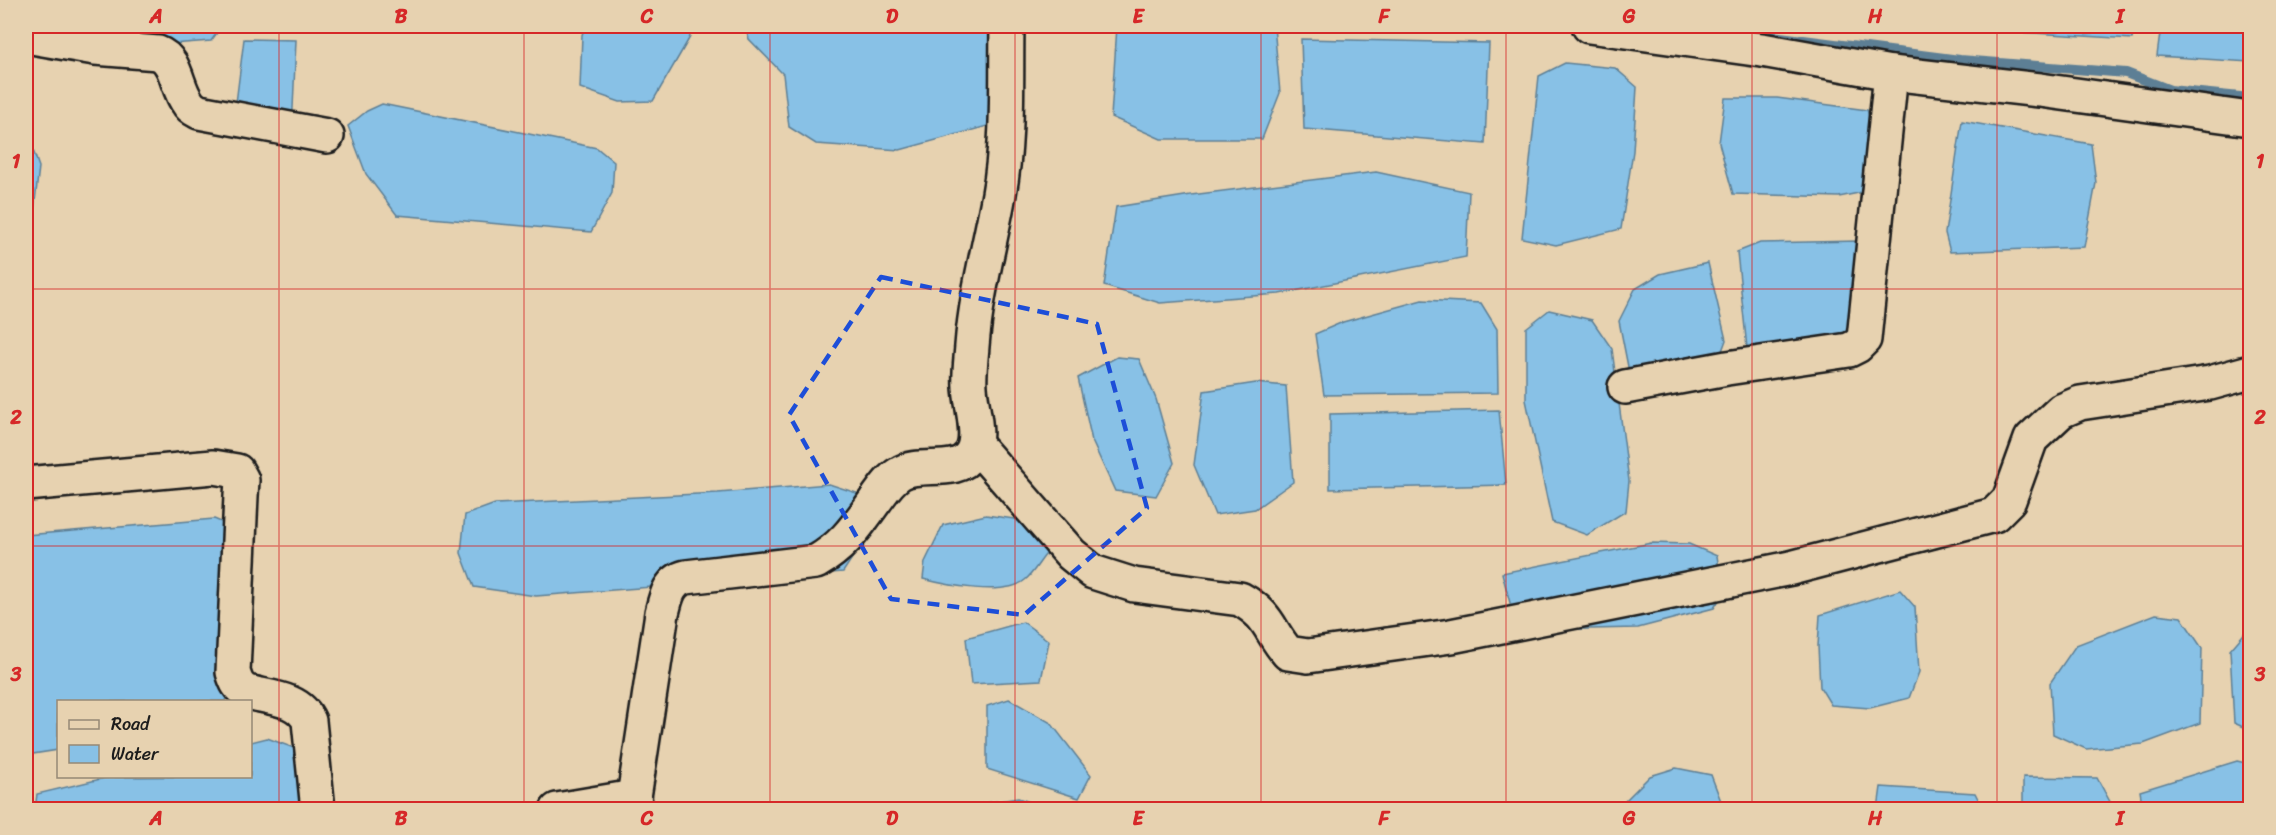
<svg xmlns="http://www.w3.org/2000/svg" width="2276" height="835" viewBox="0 0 2276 835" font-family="Sriracha,sans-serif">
  <rect width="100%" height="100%" fill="#e7d2b0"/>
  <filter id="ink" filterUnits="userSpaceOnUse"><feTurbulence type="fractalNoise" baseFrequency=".0167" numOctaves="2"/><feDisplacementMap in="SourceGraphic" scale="12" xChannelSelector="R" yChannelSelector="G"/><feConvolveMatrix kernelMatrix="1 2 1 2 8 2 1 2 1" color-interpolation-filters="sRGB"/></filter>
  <g filter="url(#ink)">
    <g fill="#88c1e6" stroke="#5d7f95" stroke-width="1.5">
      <polygon points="124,26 222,26 211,41 158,45 125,30"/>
      <polygon points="585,26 688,26 690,37 653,101 620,102 580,88 582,35"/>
      <polygon points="745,26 993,26 1002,122 900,150 816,144 789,127 783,74 749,39"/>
      <polygon points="1117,26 1274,26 1280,93 1262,139 1161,139 1111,117"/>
      <polygon points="1950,26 2135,26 2132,39 1950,28"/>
      <polygon points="2161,26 2250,26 2250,62 2157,56"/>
      <polygon points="244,39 296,40 292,131 233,127"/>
      <polygon points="1301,39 1489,43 1485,144 1304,129"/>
      <polygon points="1565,63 1615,68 1637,87 1633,151 1621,229 1556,245 1522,238 1539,76"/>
      <polygon points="1725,98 1777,98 1867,110 1879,145 1868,191 1839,197 1733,194 1719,143"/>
      <polygon points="382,104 597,148 614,162 612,193 591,232 397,215 366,174 348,126 367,111"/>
      <polygon points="1962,121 2091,144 2096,183 2084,247 1950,252 1945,233"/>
      <polygon points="26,130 39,167 31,236 26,237"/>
      <polygon points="1376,172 1469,192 1466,257 1279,294 1160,303 1104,286 1116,207 1191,195"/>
      <polygon points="1860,241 1859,356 1774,361 1747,348 1737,252 1760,243"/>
      <polygon points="1708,263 1726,340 1712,378 1630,377 1619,321 1635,289 1660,274"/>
      <polygon points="1422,300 1481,303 1497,329 1498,393 1324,395 1315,334 1343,322"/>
      <polygon points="1549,310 1592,320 1612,349 1629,481 1626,511 1587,535 1552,522 1526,400 1526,328"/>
      <polygon points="1117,357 1139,359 1156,399 1174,463 1156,496 1115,491 1092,441 1078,378"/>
      <polygon points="1256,383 1286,386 1293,482 1255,509 1215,515 1194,465 1204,391"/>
      <polygon points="1499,410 1506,485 1330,489 1330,414"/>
      <polygon points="829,484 869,497 875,523 843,572 536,596 474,587 461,553 465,515 495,504 718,493"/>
      <path d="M986 515 1036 522 1046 554C1039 562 1033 574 1025 580 1005 597 946 585 923 579L925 562 943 525Z"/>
      <polygon points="214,519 226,524 231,679 225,701 58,702 58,750 26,755 26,535"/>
      <polygon points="1651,543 1689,544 1717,556 1723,594 1714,608 1638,628 1540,630 1513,614 1502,573"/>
      <polygon points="1900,590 1915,607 1919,672 1909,698 1870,708 1831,705 1820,687 1818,646 1820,615"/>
      <polygon points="2156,614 2181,617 2202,648 2200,723 2143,744 2086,749 2053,734 2050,683 2076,645"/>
      <polygon points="1023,622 1049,641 1041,680 971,684 966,638"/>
      <polygon points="2250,627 2250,730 2234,723 2230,650"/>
      <polygon points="1009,699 1051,723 1091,775 1079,798 987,769 987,706"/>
      <polygon points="267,738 294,748 304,779 306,810 35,810 37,794 109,777 250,776 251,742"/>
      <polygon points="2237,761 2250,764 2250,809 2143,809 2140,791"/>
      <polygon points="1676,768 1711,775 1724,809 1617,809 1650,776"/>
      <polygon points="2023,777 2097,778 2114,809 2023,809"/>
      <polygon points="1881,787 1975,793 1983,809 1878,809"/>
      <polygon points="1018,798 1050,809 948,809"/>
      <polygon points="793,802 838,809 778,809"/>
    </g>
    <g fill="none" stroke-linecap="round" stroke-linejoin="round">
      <g stroke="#5d7f95" stroke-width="10">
        <polyline points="1725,26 1753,33"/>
        <polyline points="1772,36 1960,60 2126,73 2170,90 2250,98"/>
      </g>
      <defs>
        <g id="minor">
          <polyline points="1589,26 1762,50 1891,73 2040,90 2250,119"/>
          <path d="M26 36 95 48 158 53C177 60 176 88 188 103 190 107 195 110 199 112L327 136"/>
          <polyline points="1625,387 1727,368 1849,350 1857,346 1864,339 1891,73"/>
          <path d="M976 445 1071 554 1093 572 1134 585 1240 599C1271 616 1268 630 1288 653L1308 656 1451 636 1791 568 1994 515 2009 500 2031 439 2061 411 2080 403 2210 383 2250 372"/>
          <path d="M26 484 213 467 237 471 242 480 241 496 233 672C236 682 238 687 247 692 270 698 299 698 309 721L318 810"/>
          <polyline points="557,810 634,797"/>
          <path d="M636 810 634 797 662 613C666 597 669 581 686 577L816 562C844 546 856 527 875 501 882 492 889 480 899 474 919 460 956 477 971 454 982 437 971 407 970 387 969 374 971 360 972 346 976 294 990 245 999 194 1009 139 1006 81 1007 26"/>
        </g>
      </defs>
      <use href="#minor" stroke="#1c1c1c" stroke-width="38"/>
      <use href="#minor" stroke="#e7d2b0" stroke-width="33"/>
    </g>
  </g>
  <path fill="none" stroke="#1d4ed8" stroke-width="4.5" stroke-dasharray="12 8" stroke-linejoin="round" d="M881 277 1097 324 1147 508 1024 615 891 599 789 415Z"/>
  <path fill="none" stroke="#d62828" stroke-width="1.5" stroke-opacity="0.55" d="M279 26V810M524 26V810M770 26V810M1015 26V810M1261 26V810M1506 26V810M1752 26V810M1997 26V810M26 289H2250M26 546H2250"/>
  <rect width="2276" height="835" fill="none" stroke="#e7d2b0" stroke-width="66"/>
  <rect x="57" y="700" width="195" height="78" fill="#e7d2b0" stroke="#968975" stroke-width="1.5"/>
  <rect x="69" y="720" width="30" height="9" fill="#e7d2b0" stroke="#968975" stroke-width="1.5"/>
  <text x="111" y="730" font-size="18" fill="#1c1c1c">Road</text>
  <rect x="69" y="745" width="30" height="18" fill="#88c1e6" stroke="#968975" stroke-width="1.5"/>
  <text x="111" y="760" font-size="18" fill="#1c1c1c">Water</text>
  <rect x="33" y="33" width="2210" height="769" fill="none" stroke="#d62828" stroke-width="2"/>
  <g font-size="20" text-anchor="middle" font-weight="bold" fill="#d62828">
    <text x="156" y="23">A</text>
    <text x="401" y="23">B</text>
    <text x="647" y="23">C</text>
    <text x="892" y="23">D</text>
    <text x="1138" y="23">E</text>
    <text x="1384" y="23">F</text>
    <text x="1629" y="23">G</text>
    <text x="1875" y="23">H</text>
    <text x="2120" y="23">I</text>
    <text x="16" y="168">1</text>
    <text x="2260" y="168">1</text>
    <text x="16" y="424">2</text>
    <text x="2260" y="424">2</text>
    <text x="16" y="681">3</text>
    <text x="2260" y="681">3</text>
    <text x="156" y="825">A</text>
    <text x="401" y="825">B</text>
    <text x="647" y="825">C</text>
    <text x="892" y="825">D</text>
    <text x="1138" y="825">E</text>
    <text x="1384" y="825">F</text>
    <text x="1629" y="825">G</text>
    <text x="1875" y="825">H</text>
    <text x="2120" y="825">I</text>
  </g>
</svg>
